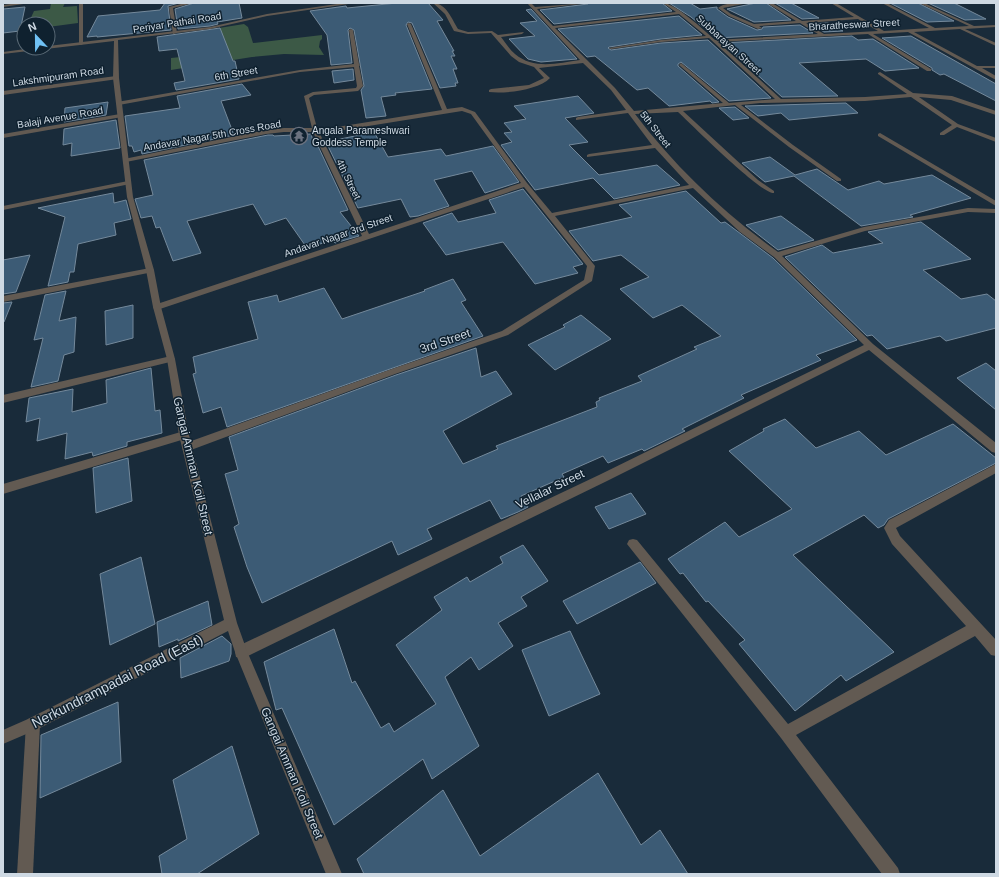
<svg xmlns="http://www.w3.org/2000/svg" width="999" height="877" viewBox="0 0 999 877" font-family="Arial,sans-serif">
  <rect width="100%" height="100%" fill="#192b3a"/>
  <g fill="#3c5946">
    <polygon points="51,3 65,3 63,7 77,6 78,23 48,27 48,24 28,24 34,11 50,9"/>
    <polygon points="244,24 248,27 253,43 322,35 322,39 320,41 319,47 324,55 284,54 252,57 171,70 171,58 230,52 223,41 219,28"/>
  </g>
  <g fill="#3c5b75" stroke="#74899b">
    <polygon points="165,3 179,3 168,6 171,30 97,37 97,36 87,37 98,16 160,10"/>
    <polygon points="194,3 239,3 242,18 217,22 218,24 210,26 178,29 175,9"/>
    <polygon points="397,3 428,3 443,20 437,21 454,51 452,51 455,56 451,56 457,69 453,69 458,83 455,83 456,86 440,88 412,23 408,22 406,25 432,89 395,93 396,95 381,97 386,116 366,118 361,90 364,86 354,30 350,28 348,30 352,63 331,65 327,35 310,11 346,6 347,8"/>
    <polygon points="589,3 662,3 672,11 554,24 540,10 588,4"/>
    <polygon points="669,3 690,3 700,9 717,7 717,9 728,17 757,30 762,29 763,27 800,25 813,33 716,38 691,17"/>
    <polygon points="756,3 766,3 791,20 754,22 727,9"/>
    <polygon points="775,3 791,3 819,18 802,19"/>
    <polygon points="890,3 918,3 954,21 927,22"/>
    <polygon points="928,3 954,3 986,19 965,20"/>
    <polygon points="25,7 20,31 3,33 3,9"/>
    <polygon points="531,9 577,59 541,62 528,59 509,39 535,36 520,23 537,21 526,10"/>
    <polygon points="679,16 702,35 661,39 609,47 608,48 611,50 661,43 708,40 771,98 729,101 681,62 678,64 678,66 719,102 712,103 710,101 669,106 648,88 637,90 595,56 587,57 558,29"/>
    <polygon points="828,23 843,31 824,32 811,24"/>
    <polygon points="220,28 233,61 235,61 239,79 176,90 174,83 185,81 177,49 159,51 157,37"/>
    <polygon points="852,36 858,40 873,39 919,68 885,71 866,59 799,63 838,96 782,97 722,43"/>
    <polygon points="911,36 996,84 996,101 944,74 940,75 932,70 932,68 882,38"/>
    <polygon points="353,69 354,80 334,83 332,71"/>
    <polygon points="242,84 251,95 221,101 234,135 142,154 141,150 134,152 132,146 129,146 125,116 180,108 177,96"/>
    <polygon points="578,96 594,113 565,118 588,142 569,145 599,175 657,165 680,185 614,199 593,178 535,190 501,145 512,142 504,133 512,132 504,123 526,119 514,106"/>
    <polygon points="108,102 106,115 64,122 65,108"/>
    <polygon points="846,103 858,113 789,120 781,113 758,116 745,106"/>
    <polygon points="735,107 749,118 733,120 719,108"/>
    <polygon points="116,120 120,148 71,156 72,143 63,145 64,129"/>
    <polygon points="374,132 388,157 441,149 446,156 493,146 519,182 485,193 472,171 434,180 449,206 418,216 410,217 401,199 358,208 326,142"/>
    <polygon points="311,134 314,144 317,144 348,210 340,212 359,236 335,243 333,240 307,248 286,218 265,225 253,204 187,221 201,253 173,261 160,227 156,228 152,216 141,218 135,199 153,195 144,160 268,135 273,135 274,136"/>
    <polygon points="770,157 795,175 817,169 848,190 879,181 884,184 932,175 971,198 910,215 913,217 861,226 794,176 765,182 742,163"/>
    <polygon points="523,189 583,264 573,267 578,273 535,284 503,242 446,255 423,223 452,213 458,222 496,213 489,200"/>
    <polygon points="686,191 721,223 725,222 773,258 857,340 816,355 821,360 741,395 744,398 682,429 685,431 644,451 642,449 608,463 603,456 562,474 564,477 521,496 528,507 518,512 501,519 490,500 427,529 432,539 398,555 392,541 262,603 247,567 234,527 239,524 225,474 238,470 229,437 396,375 476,348 481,377 496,371 512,394 443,431 463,464 498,449 496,446 597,407 596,402 600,400 599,398 642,381 638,376 697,349 694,347 721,336 682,305 653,318 620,289 649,277 621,255 593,261 569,231 632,217 619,205"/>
    <polygon points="113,193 114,203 126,200 131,219 114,223 116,235 78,244 74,272 70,272 68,282 48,286 65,217 38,208"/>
    <polygon points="781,216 814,240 778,250 746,225"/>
    <polygon points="921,222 971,259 923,270 961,299 987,294 996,301 996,328 946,341 940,336 887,349 872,335 867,336 785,257 822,245 833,253 883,243 868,232"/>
    <polygon points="30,255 16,292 3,294 3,260"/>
    <polygon points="453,279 466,300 461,302 483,336 227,427 221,407 203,413 193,374 196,373 193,357 258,339 248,302 277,295 279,302 324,288 342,319 425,291 424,290"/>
    <polygon points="66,291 59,321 76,317 74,352 64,355 58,381 31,387 43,338 34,340 45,295"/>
    <polygon points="12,302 4,322 3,321 3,303"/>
    <polygon points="133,305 133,338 106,345 105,311"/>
    <polygon points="581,315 611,339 555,370 528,345 565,327 563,325"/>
    <polygon points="986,363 996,371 996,410 957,378"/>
    <polygon points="151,368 155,411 160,410 162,433 127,442 127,446 93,456 92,452 65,459 67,433 37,441 40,418 26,422 29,398 73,389 72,412 107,403 106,380"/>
    <polygon points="785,419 816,448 859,431 886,455 953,424 996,458 996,463 888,519 884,525 878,528 864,515 793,555 894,652 846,681 841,675 795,711 739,644 745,640 708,601 706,602 683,573 680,574 668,559 725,522 739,537 792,509 729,451 764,431 763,429"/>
    <polygon points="128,458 132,501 96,513 93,468"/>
    <polygon points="631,493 646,514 609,529 595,507"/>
    <polygon points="523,545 548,581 521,597 527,606 498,623 513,646 479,670 471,657 445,677 479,746 432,779 423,759 334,825 282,708 276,710 264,662 334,629 352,683 355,681 381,728 389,723 394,732 436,704 396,645 442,610 434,597 467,577 470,582 503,563 500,557"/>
    <polygon points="141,557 155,624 110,645 100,574"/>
    <polygon points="640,562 656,583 577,624 563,601"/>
    <polygon points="208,601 212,625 178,641 178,639 159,647 157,622"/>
    <polygon points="570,631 600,694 549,716 522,650"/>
    <polygon points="222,636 231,644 231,654 229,661 181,678 180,658"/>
    <polygon points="118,702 121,762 40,798 41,735"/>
    <polygon points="232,746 259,834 197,874 162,874 159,856 187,839 173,780"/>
    <polygon points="598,773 641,845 660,830 688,874 364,874 357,859 443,790 480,856"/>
  </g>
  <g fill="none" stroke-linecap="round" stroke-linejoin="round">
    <g fill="#625a52" fill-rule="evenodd">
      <polygon points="18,3 30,3 3,7 3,5"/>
      <polygon points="79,3 83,3 83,44 81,45 79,44"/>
      <polygon points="185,3 193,3 173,8 177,33 173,34 169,7"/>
      <path d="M433 3C446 3 452 19 458 29L468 32 492 31 498 35 524 32 522 34 501 37C505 42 509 49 515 54 534 70 558 63 580 60L527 3H531L535 7 588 3 537 9 553 26 676 12 663 3C675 3 705 31 715 40L818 34 800 23 759 26 762 28 758 29 729 16 718 8C725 2 739 3 748 3L723 8 731 14 754 24 796 21 767 3H772L802 21 854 17 831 3H836L884 31 929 28 882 3H887L935 28 969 26 919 3H924L974 26 996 25V27L965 29 996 43V46L960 29 914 32 977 66H996V68H982L996 76V80L908 32 873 34 931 69V71H927L868 34 718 42 781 99 865 97 907 94 878 74V73L880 72 913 93 952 96 996 111V115L951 100 919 97 958 124 996 138V142L957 127 944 135H940V133L952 125 911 97 865 101 760 103 741 105 793 145 841 179V181H837L789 147 735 105 683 111 758 180 774 191V193C762 195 691 124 678 112L635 114C676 168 724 213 778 252L864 227 968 208 996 209V213L968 212 865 231 782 256 873 344 996 443V453L992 452 869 350 607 481 246 657 241 658 236 657 235 652 236 647 599 475 864 345 774 257 740 232 693 188 555 216 595 266 592 281 508 335 395 374 191 450H183L182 447 183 444 389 370 502 331 584 280 587 266 524 187 160 309H154L153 307 154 305 362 236 313 132H284L266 134 126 162 124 161V159L266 130 284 128H312L304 96 313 92 356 88 357 86 354 67 300 72 119 105 117 104V102L300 70 354 64 349 30 351 29 353 30 359 64 360 65 359 66 363 86 358 91 314 95 309 98 317 128H331L442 110 407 24 409 23 411 24 447 109 462 107 475 112 527 183 552 213 689 185 655 148 587 157V155L589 154 652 145 628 113 576 120V118L578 117 626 110 611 90 583 63 539 68 550 78C539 90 505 94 489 92V90L491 89 529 85 544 78 534 67 519 62 511 56 491 33 468 34 454 31 445 14ZM679 14 706 36 661 40 609 48 611 49 661 42 709 38 775 99 729 103 681 63 679 65 723 103 634 111 615 88 555 28ZM858 19 878 31 824 34 806 23ZM462 111 471 114 521 183 369 234 319 132H331Z"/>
      <polygon points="116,76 119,78 118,79 3,95 3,91"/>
      <polygon points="120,114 122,115 122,117 3,138 3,134"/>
      <polygon points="880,133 996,201 996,206 878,136 878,134"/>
      <polygon points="128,181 131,183 130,184 3,210 3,206"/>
      <polygon points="150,268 154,270 153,272 3,302 3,296"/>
      <polygon points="171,356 175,359 174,361 3,403 3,395"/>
      <polygon points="184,431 188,432 189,435 188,438 3,494 3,484"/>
      <polygon points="996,464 996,473 896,528 900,536 996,640 996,656 991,655 975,636 796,735 898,868 900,874 882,874 781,738 627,544 629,540 633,539 637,540 788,724 966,626 892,544 884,528 889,520"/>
      <polygon points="33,717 38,719 40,724 33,874 17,874 26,724 28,719"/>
    </g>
    <polygon fill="#625a52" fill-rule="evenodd" points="344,3 355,3 267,16 210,29 118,40 119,78 133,197 154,270 161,307 175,359 189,435 237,623 247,651 342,874 326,874 235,652 228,631 38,729 3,744 3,730 28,719 224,620 179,435 167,359 153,307 146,270 127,197 113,78 114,41 3,54 3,52 33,48 48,48 48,46 210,27 267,14"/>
  </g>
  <defs>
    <symbol id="temple-ring" viewBox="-11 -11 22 22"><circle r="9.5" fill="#0f212f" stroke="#6b7280" stroke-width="1.5"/><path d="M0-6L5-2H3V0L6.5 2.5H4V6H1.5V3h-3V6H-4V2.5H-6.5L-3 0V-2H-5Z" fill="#6b7280"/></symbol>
  </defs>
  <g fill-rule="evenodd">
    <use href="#temple-ring" x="289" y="126" width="20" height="20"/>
  </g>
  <g text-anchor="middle" stroke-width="3" stroke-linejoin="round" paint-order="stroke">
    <g font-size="10" fill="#ced9e3" stroke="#0f212f">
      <text transform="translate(177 22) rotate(-9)" y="4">Periyar Pathai Road</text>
      <text transform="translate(854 24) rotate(-3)" y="4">Bharatheswar Street</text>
      <text transform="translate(729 44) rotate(42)" y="4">Subbarayan Street</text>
      <text transform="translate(236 73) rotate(-10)" y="4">6th Street</text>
      <text transform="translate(58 76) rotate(-8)" y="4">Lakshmipuram Road</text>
      <text transform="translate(60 117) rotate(-10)" y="4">Balaji Avenue Road</text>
      <text transform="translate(656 129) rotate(52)" y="4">5th Street</text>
      <text transform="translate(212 135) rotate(-10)" y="4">Andavar Nagar 5th Cross Road</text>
      <text transform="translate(349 179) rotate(64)" y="4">4th Street</text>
      <text transform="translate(338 235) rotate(-19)" y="4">Andavar Nagar 3rd Street</text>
    </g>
    <g font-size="10" fill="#ced9e3" stroke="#0f212f" text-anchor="start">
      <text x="312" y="134">Angala Parameshwari<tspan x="312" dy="12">Goddess Temple</tspan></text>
    </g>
    <g font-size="12" fill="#ced9e3" stroke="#0f212f">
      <text transform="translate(445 341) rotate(-19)" y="4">3rd Street</text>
      <text transform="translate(193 466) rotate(77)" y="4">Gangai Amman Koil Street</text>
      <text transform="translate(550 489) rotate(-26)" y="4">Vellalar Street</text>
      <text transform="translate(292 773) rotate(67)" y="4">Gangai Amman Koil Street</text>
    </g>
    <g font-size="14" fill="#ced9e3" stroke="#0f212f">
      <text transform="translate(117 681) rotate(-27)" y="5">Nerkundrampadai Road (East)</text>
    </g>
  </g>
  <rect width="999" height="877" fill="none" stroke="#ced9e3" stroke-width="8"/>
  <g transform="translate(36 36) rotate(338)"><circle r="19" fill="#0f212f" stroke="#5b6b77"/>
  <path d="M0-3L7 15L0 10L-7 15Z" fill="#70c1f4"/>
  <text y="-6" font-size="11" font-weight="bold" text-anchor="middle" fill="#ced9e3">N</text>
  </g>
</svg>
